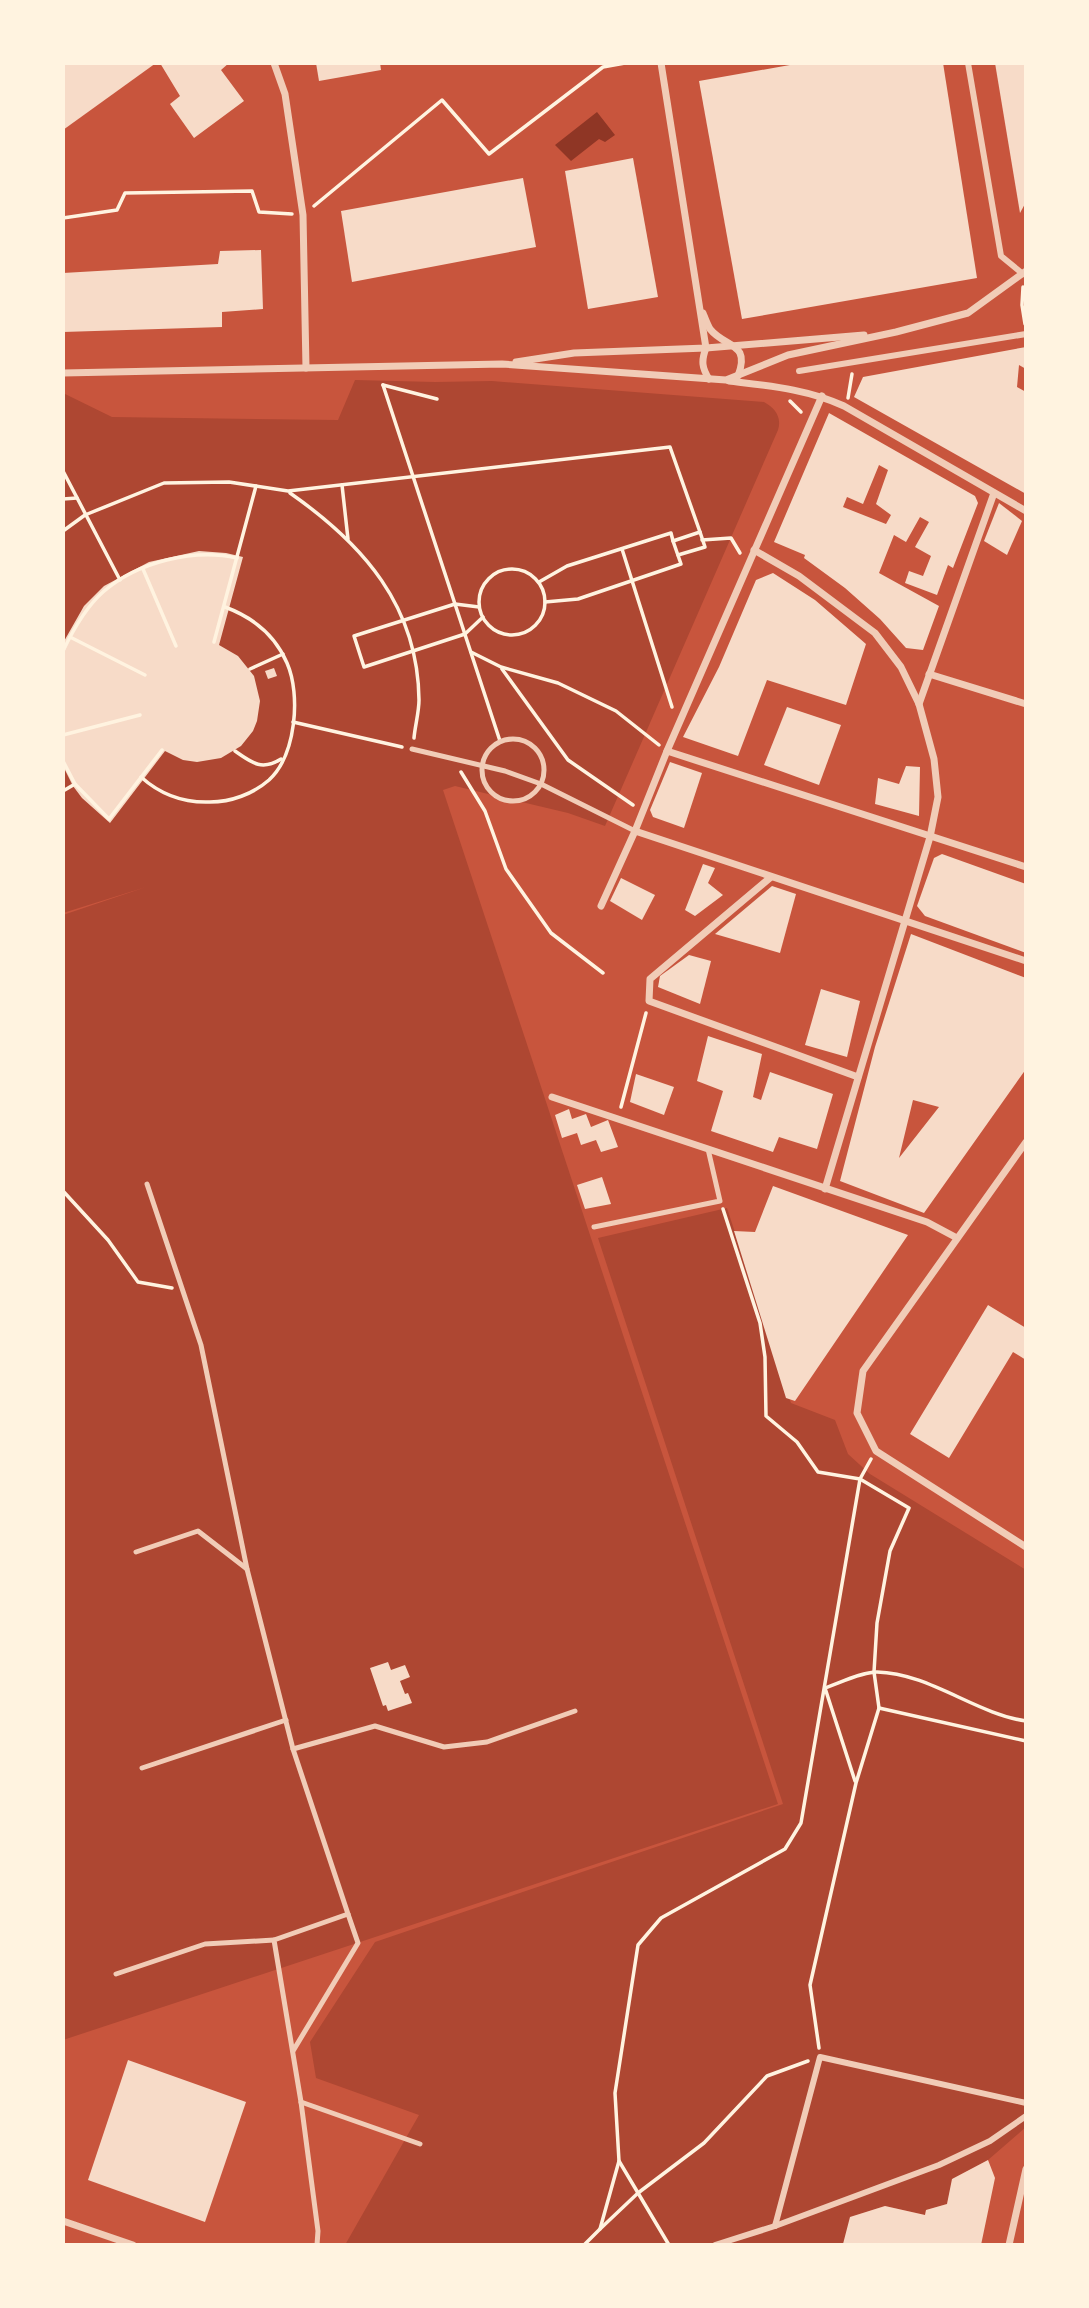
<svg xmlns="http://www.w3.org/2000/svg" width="1089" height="2308" viewBox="0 0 1089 2308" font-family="'Roboto Condensed',sans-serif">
  <rect width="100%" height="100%" fill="#c8553d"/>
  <g fill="#ae4732">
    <path d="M355 380 435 382 492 381 764 402C775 408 782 417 778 430L605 826 568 813 455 786 443 790 778 1804 63 2040V915L146 887 63 913V393L112 417 338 420Z"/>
    <polygon points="727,1208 791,1403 835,1420 848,1454 870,1474 1026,1570 1026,2127 988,2160 953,2179 947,2204 926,2210 925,2215 885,2206 851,2217 843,2245 345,2245 419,2115 316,2078 310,2042 375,1942 783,1804 598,1238"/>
  </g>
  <polygon fill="#8f3625" points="597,112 615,135 605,142 599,139 571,161 555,145"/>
  <g fill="#f7dbc8" fill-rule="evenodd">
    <polygon points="63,63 156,63 63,130"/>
    <polygon points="160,63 229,63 221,70 244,101 194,138 170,104 180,96"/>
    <polygon points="316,63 380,63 381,70 319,81"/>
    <polygon points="801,63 943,63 977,278 742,319 699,81"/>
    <polygon points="995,63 1026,63 1026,202 1020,213"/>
    <polygon points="633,158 658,297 588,309 565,171"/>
    <polygon points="523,178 536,247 352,282 341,211"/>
    <polygon points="261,250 263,309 222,312 222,327 63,332 63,273 218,264 220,251"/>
    <polygon points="1026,347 1026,369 1019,365 1017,387 1026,392 1026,494 854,397 863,377"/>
    <path d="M829 413 975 496 978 503 953 568 948 565 937 595 905 583 909 571 923 576 931 556 915 547 929 522 920 517 906 542 894 535 879 573 939 606 923 650 906 648 880 619 845 588 804 558 805 555 774 542ZM879 465 888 470 876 504 891 515 886 524 843 507 847 497 863 504Z"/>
    <polygon points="999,503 1022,521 1007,555 984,541"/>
    <polygon points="199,551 226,553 243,557 219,645 238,656 254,676 260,701 257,721 253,731 241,746 221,758 197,762 183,760 165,751 110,823 82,798 73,786 63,766 63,643 84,606 104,586 149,562"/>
    <polygon points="773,573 815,600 866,644 846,705 767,680 738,756 683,737 719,667 756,580"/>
    <polygon points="274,668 277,676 268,679 265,671"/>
    <polygon points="787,707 841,725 819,785 764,765"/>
    <polygon points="670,762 702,773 684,828 653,817 650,810"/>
    <polygon points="906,766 920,767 919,816 875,804 878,778 899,784"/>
    <polygon points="942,854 1026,884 1026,953 925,916 917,906 934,858"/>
    <polygon points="703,864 715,868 708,883 723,895 695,916 685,910"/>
    <polygon points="621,878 655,895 642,920 610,901"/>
    <polygon points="772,886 796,894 780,953 715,934"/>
    <path d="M911 934 1026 978V1069L924 1213 840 1181 875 1047ZM913 1100 939 1107 899 1158Z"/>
    <polygon points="689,955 711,961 700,1004 658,987 660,976"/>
    <polygon points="821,989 860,1001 847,1057 805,1045"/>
    <polygon points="708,1036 762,1054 753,1097 761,1100 770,1072 833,1094 817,1149 779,1137 773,1152 711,1131 723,1091 697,1081"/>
    <polygon points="636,1074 674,1087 664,1115 630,1102"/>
    <polygon points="569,1109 572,1119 586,1114 591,1127 608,1120 618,1147 601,1152 596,1140 581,1145 577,1133 562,1138 555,1115"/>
    <polygon points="602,1177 611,1204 585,1209 577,1185"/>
    <polygon points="773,1186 908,1235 795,1401 786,1398 734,1231 755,1232"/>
    <polygon points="988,1305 1026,1328 1026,1360 1013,1352 949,1458 910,1434"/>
    <polygon points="388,1662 391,1670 405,1665 410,1677 400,1681 405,1694 408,1693 412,1703 388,1711 386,1705 383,1706 370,1668"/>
    <polygon points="128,2060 246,2102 205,2222 88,2180"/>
    <polygon points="988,2160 995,2178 981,2245 843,2244 850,2217 885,2206 925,2215 926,2210 947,2204 952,2179"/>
  </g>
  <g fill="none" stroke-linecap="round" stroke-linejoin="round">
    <g stroke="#fff3e0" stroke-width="3.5">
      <polyline points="314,206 442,100 489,154 603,67 625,63"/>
      <polyline points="63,218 117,210 125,193 252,191 259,212 292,214"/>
      <polyline points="1023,287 1022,305 1025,324"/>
      <polyline points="383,385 500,741"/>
      <polyline points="383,385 437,399"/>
      <polyline points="848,398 852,374"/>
      <polyline points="790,401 801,412"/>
      <polyline points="63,471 120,580"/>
      <polyline points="342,485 348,539"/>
      <path d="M290 493C363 544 418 606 419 700 419 712 415 726 414 738"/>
      <polyline points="63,499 77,498"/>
      <polyline points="63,531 85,515 164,483 229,482 288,491 670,447 700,532"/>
      <polyline points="702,540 731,538 740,553"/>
      <polyline points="622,549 672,707"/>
      <polyline points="143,569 176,646"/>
      <circle cx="512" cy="602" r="33"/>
      <polyline points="539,582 567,566 671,533 673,541 700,532 705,547 678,555"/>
      <polyline points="545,602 578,599 681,564 673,541"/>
      <polyline points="479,607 455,604 354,636 364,667 465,634 483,617"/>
      <polyline points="70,637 145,675"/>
      <polyline points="214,642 256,486"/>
      <path d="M63 651C73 630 85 608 103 592 137 562 194 548 237 558"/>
      <polyline points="471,652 501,667 558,683 616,711 659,745"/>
      <polyline points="250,669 283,654"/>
      <polyline points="502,669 568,760 633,805"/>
      <polyline points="293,722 402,747"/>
      <polyline points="63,735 140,715"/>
      <path d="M235 751C252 763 262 771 281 759"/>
      <polyline points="63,761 75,784 109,819 162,750"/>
      <polyline points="461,772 485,811 506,869 551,933 603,973"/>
      <path d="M141 777C161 795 184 803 210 802 231 802 253 794 269 780 296 755 301 695 287 663 275 635 252 617 225 607"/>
      <polyline points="63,791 75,784"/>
      <polyline points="621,1107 646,1013"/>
      <polyline points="63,1191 108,1240 138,1282 172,1288"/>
      <polyline points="723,1209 760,1323 765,1357 766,1416 797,1442 818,1472 860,1479 909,1508 890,1551 877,1623 874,1672 879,1708 856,1783 810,1985 819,2048"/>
      <polyline points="879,1708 1026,1741"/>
      <path d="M855 1781 825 1688C840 1683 861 1672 877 1672 929 1673 976 1714 1026 1721"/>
      <polyline points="600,2229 638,2193 704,2143 767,2076 808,2061"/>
      <polyline points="584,2245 600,2229 619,2161"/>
      <polyline points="669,2245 619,2161 615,2093 638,1945 661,1918 785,1849 801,1823 860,1479 871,1459"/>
    </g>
    <g stroke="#f1ccb7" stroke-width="5">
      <circle cx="513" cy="770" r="31"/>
      <polyline points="412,749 505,771 541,784 635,831"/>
      <polyline points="147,1184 201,1345 247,1569 293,1749 348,1914 274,1940 301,2102 318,2231 317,2245"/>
      <polyline points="594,1227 720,1201 708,1149"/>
      <polyline points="136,1552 198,1531 247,1569"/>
      <polyline points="293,1749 375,1726 444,1747 487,1742 575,1711"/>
      <polyline points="142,1768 286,1720"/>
      <polyline points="116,1974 205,1944 274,1940"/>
      <polyline points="293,2051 358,1943 348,1914"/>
      <polyline points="301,2102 420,2144"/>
    </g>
    <g stroke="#f1ccb7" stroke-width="6">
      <polyline points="968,63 1001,256 1023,274"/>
      <polyline points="799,371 1026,334"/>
      <polyline points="775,2226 820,2057 1026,2103"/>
      <polyline points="715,2245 775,2226 939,2165 990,2141 1026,2116"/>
    </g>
    <g stroke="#f1ccb7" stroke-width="7">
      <polyline points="274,63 285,94 303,215 306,368"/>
      <path d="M661 63 706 348C701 361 702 368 709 379"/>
      <path d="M703 313C705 318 707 324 710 329 725 348 751 342 738 376"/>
      <polyline points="516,362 574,353 706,348 864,335"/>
      <polyline points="63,373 502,364 726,380 788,355 896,332 968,313 1026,271"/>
      <path d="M729 381C770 386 807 389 844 406L1026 511"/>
      <polyline points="754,550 799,576 875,633 901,667 919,704 934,759 938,797 930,837 825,1189"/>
      <polyline points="929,674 1026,704"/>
      <polyline points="919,704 994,493"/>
      <polyline points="667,751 1026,867"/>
      <polyline points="635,831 1026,961"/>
      <polyline points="771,877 650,979 649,1001 858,1077"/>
      <polyline points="601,906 635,831 667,751 822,396"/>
      <polyline points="552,1097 927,1222 957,1238"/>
      <polyline points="1026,1142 863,1371 857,1413 876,1451 1026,1547"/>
      <polyline points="63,2221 133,2245"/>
      <polyline points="1009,2245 1026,2169"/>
    </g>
  </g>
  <rect width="1089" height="2308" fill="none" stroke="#fff3e0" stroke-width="130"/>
</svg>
